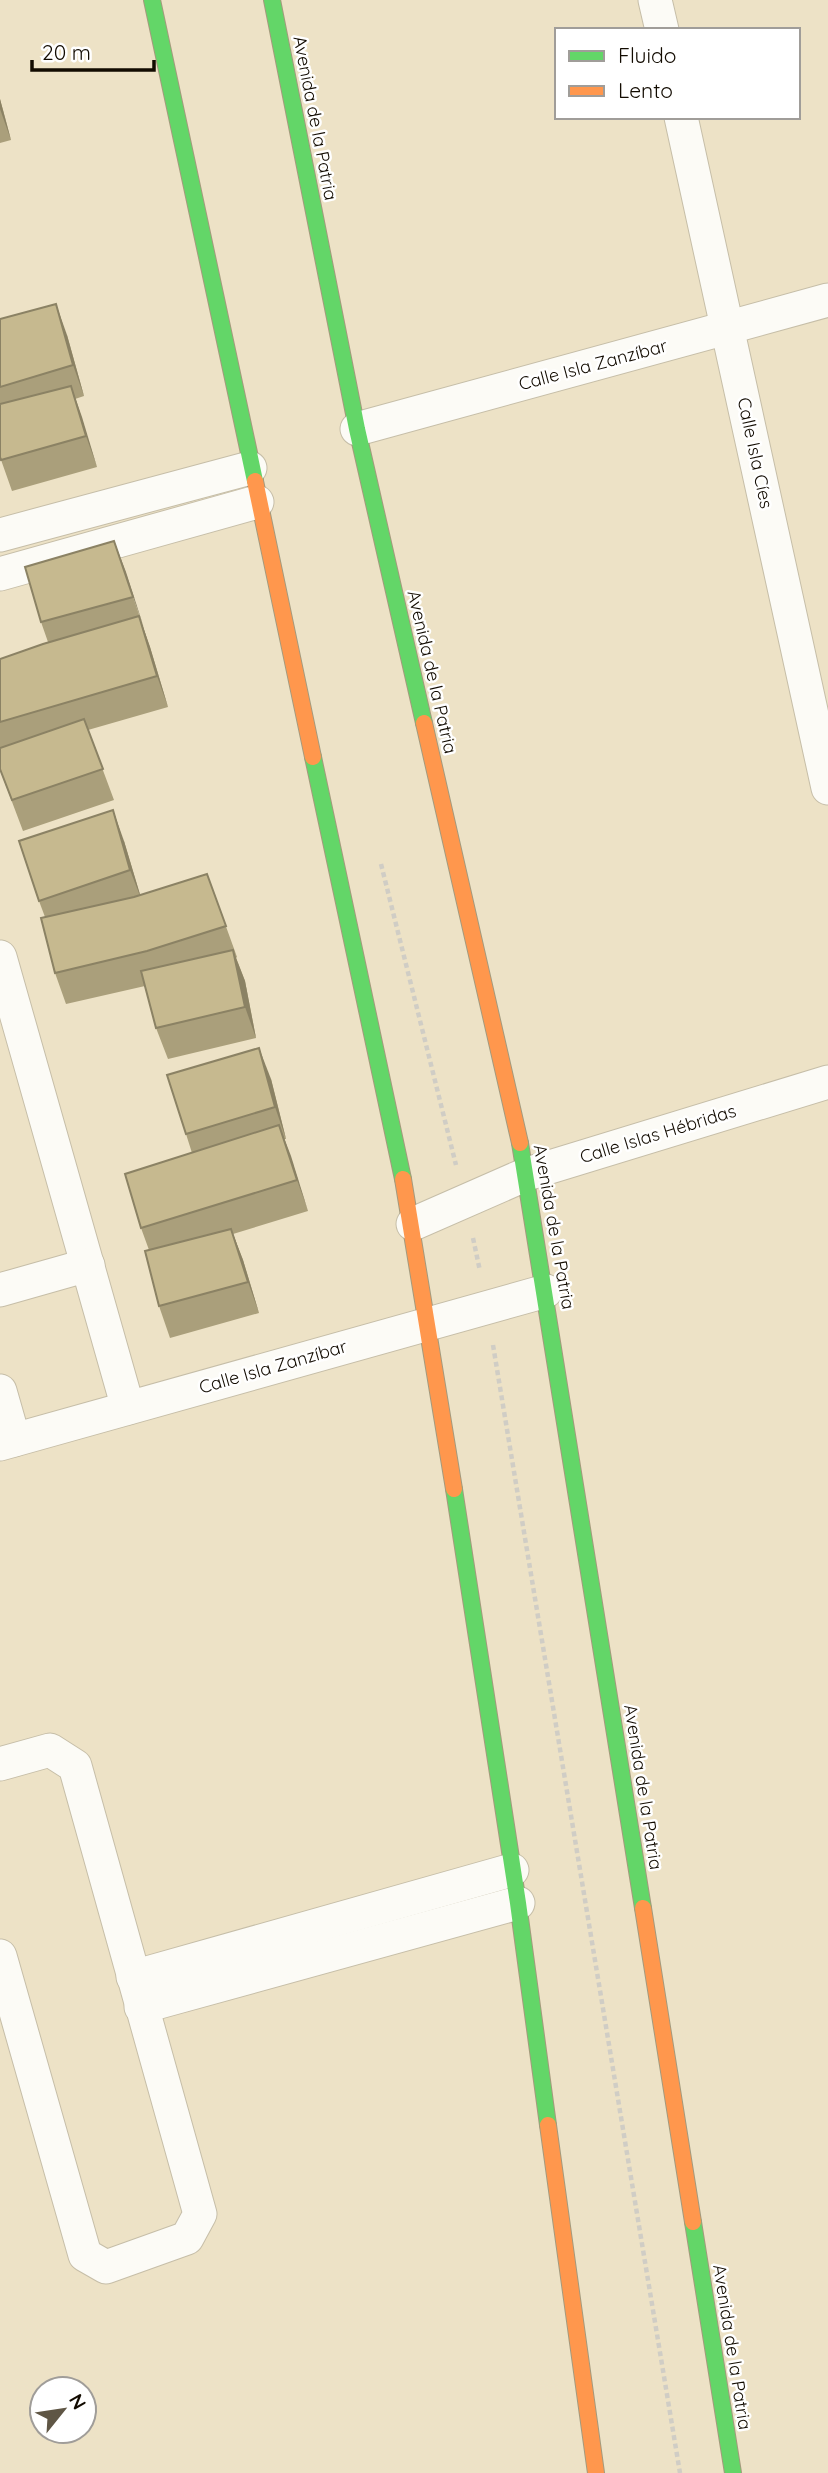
<svg xmlns="http://www.w3.org/2000/svg" width="828" height="2473" viewBox="0 0 828 2473" font-family="Quicksand,sans-serif">
  <rect width="100%" height="100%" fill="#ede2c6"/>
  <g fill="none" stroke-linecap="round" stroke-linejoin="round">
    <defs>
      <g id="street">
        <polyline points="655,0 662,30"/>
        <polyline points="681,117 828,788"/>
        <polyline points="357,429 828,300"/>
        <polyline points="0,535 250,468"/>
        <polyline points="0,574 257,502"/>
        <polyline points="0,957 128,1408"/>
        <polyline points="413,1224 527,1174 828,1082"/>
        <polyline points="0,1290 88,1265"/>
        <polyline points="0,1391 14,1440"/>
        <polyline points="0,1444 546,1291"/>
        <polyline points="0,1764 50,1750 75,1766 200,2214 187,2238 106,2267 85,2255 0,1956"/>
        <polyline points="133,1977 512,1870"/>
        <polyline points="141,2007 518,1903"/>
      </g>
      <g id="fast">
        <polyline points="152,0 255,481"/>
        <polyline points="272,0 357,429 424,723"/>
        <polyline points="313,757 403,1179"/>
        <polyline points="520,1143 643,1908"/>
        <polyline points="454,1489 518,1903 548,2125"/>
        <polyline points="693,2222 733,2473"/>
      </g>
      <g id="slow">
        <polyline points="255,481 313,757"/>
        <polyline points="424,723 520,1143"/>
        <polyline points="403,1179 454,1489"/>
        <polyline points="643,1908 693,2222"/>
        <polyline points="548,2125 596,2473"/>
      </g>
    </defs>
    <use href="#street" stroke="#c6bea8" stroke-width="35"/>
    <use href="#fast" stroke="#a49a7d" stroke-width="18"/>
    <use href="#slow" stroke="#a49a7d" stroke-width="18"/>
    <g stroke="#d0cdc5" stroke-width="4.5" stroke-dasharray="5 3.5" stroke-linecap="butt">
      <polyline points="381,864 456,1165"/>
      <polyline points="473,1238 480,1271"/>
      <polyline points="493,1345 680,2473"/>
    </g>
    <use href="#street" stroke="#fcfbf6" stroke-width="33"/>
    <use href="#fast" stroke="#63d668" stroke-width="16"/>
    <use href="#slow" stroke="#ff974d" stroke-width="16"/>
  </g>
  <g fill="#aa9f7b">
    <polygon points="0,99 11,140 0,143"/>
    <polygon points="0,319 67,335 84,396 75,399 97,467 12,491 0,457"/>
    <polygon points="114,541 150,647 168,707 88,730 114,800 23,831 0,770 0,659 48,642 41,622"/>
    <polygon points="124,841 140,895 207,874 237,957 236,958 245,981 256,1038 168,1059 156,1028 145,986 66,1004 55,973 45,917 39,901"/>
    <polygon points="271,1079 286,1139 284,1139 308,1211 233,1234 243,1260 259,1313 170,1338 159,1306 149,1250 141,1228 192,1153 186,1134"/>
  </g>
  <g fill="#8b8264">
    <polygon points="0,99 11,140 0,109"/>
    <polygon points="56,304 67,335 84,396 73,365"/>
    <polygon points="71,386 82,417 97,467 86,436"/>
    <polygon points="114,541 126,572 144,628 133,597"/>
    <polygon points="139,616 150,647 168,707 157,676"/>
    <polygon points="113,810 124,841 142,901 130,870"/>
    <polygon points="233,950 245,981 256,1038 245,1007"/>
    <polygon points="259,1048 271,1079 286,1139 275,1107"/>
    <polygon points="279,1125 291,1156 308,1211 297,1180"/>
    <polygon points="231,1229 243,1260 259,1313 248,1282"/>
  </g>
  <g fill="#c6b98f" stroke="#8b8264" stroke-width="2">
    <polygon points="56,304 73,365 0,387 0,319"/>
    <polygon points="71,386 86,436 1,460 0,457 0,404"/>
    <polygon points="114,541 133,597 41,622 25,567"/>
    <polygon points="139,616 157,676 0,722 0,659 43,644"/>
    <polygon points="84,719 103,769 12,800 0,769 0,748"/>
    <polygon points="113,810 130,870 39,901 19,841"/>
    <polygon points="207,874 226,926 147,951 55,973 41,918 134,897"/>
    <polygon points="233,950 245,1007 156,1028 141,971"/>
    <polygon points="259,1048 275,1107 186,1134 167,1075"/>
    <polygon points="279,1125 297,1180 141,1228 125,1174"/>
    <polygon points="231,1229 248,1282 159,1306 145,1251"/>
  </g>
  <g text-anchor="middle" stroke-width="5" stroke-linejoin="round" paint-order="stroke">
    <g font-size="18" fill="#120b00" stroke="#fff">
      <text transform="translate(315 118) rotate(79)" y="6">Avenida de la Patria</text>
      <text transform="translate(593 365) rotate(-15)" y="6">Calle Isla Zanzíbar</text>
      <text transform="translate(755 453) rotate(78)" y="6">Calle Isla Cíes</text>
      <text transform="translate(432 672) rotate(77)" y="6">Avenida de la Patria</text>
      <text transform="translate(658 1134) rotate(-17)" y="6">Calle Islas Hébridas</text>
      <text transform="translate(554 1227) rotate(80)" y="6">Avenida de la Patria</text>
      <text transform="translate(273 1367) rotate(-16)" y="6">Calle Isla Zanzíbar</text>
      <text transform="translate(643 1787) rotate(81)" y="6">Avenida de la Patria</text>
      <text transform="translate(732 2347) rotate(81)" y="6">Avenida de la Patria</text>
    </g>
  </g>
  <rect x="555" y="28" width="245" height="91" fill="#ffffff" stroke="#a09d99" stroke-width="2"/>
  <rect x="569" y="51" width="35" height="10" fill="#63d668" stroke="#a09d99" stroke-width="2"/>
  <text x="618" y="63" font-size="21" fill="#120b00">Fluido</text>
  <rect x="569" y="86" width="35" height="10" fill="#ff974d" stroke="#a09d99" stroke-width="2"/>
  <text x="618" y="98" font-size="21" fill="#120b00">Lento</text>
  <g transform="translate(63 2410) rotate(60)"><circle r="33" fill="#ffffff" stroke="#a09d99" stroke-width="2"/>
  <path d="M0-5L12 26L0 18L-12 26Z" fill="#5f5645"/>
  <text y="-10" font-size="19" font-weight="bold" text-anchor="middle" fill="#120b00">N</text>
  </g>
  <path d="M32 60v10h122v-10" fill="none" stroke="#120b00" stroke-width="3.5"/>
  <text x="42" y="60" font-size="21" fill="#120b00" stroke="#ffffff" stroke-width="5" paint-order="stroke">20 m</text>
</svg>
